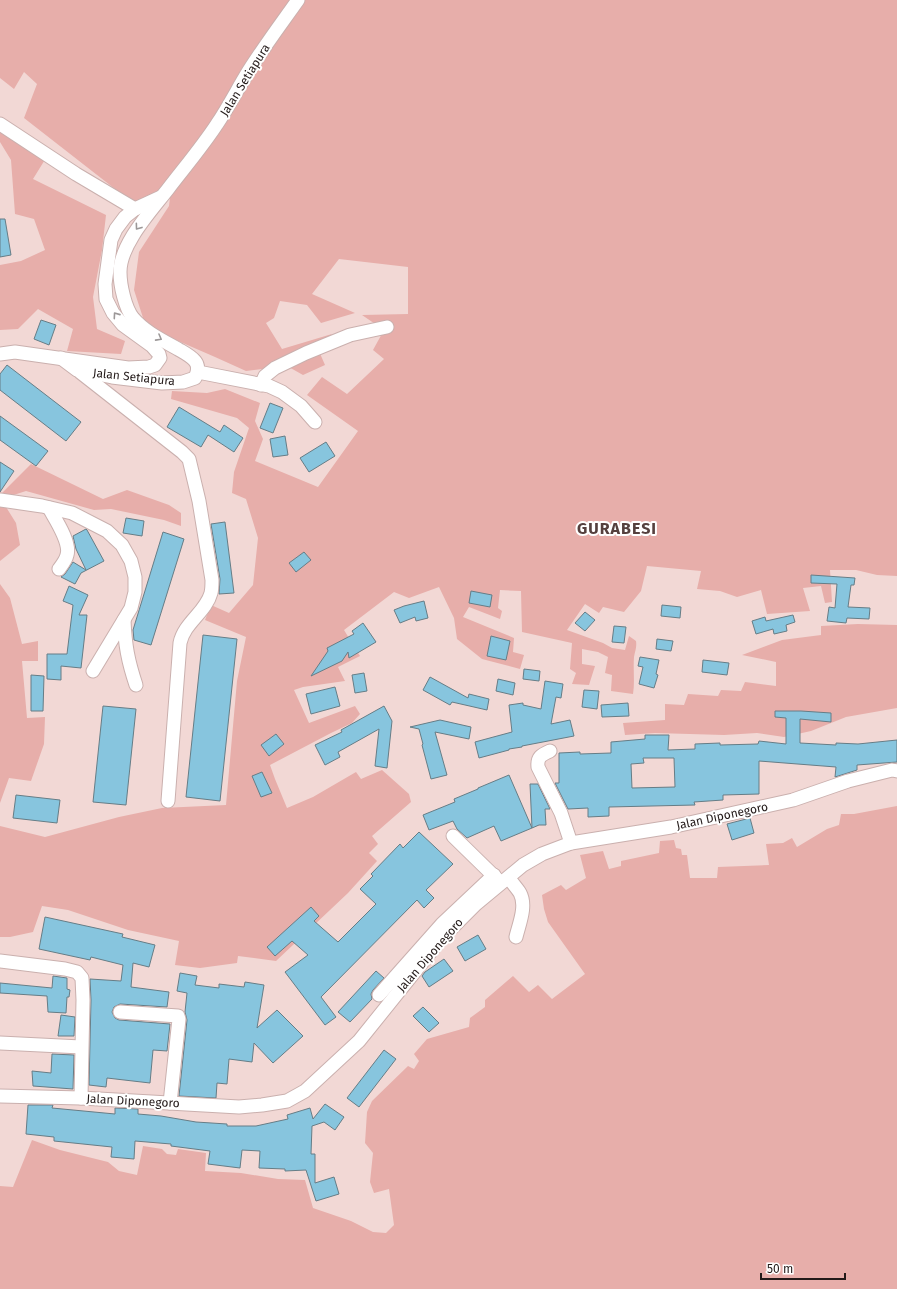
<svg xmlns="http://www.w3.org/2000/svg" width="897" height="1289" viewBox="0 0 897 1289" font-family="'Fira Sans',sans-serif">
  <rect width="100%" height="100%" fill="#f2d8d5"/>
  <g fill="#e7aeaa">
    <path d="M0 0H897V576L877 575 856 570H830L832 602 825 603 821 586 803 588 810 611 767 614 761 590 737 597 720 591 697 589 701 571 647 566 641 591 624 612 603 607 599 613 585 604 567 630 603 643 612 648 625 650 629 636 636 641C637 647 635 651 634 657 633 670 635 682 633 694L611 691 612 675 605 673 608 657 598 652 582 649V664L595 666 589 685 572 684 576 673 570 669 572 643 522 632 521 591 500 590 498 608 502 611 500 619 469 607 463 617 514 638 513 652 524 655 520 669 482 659 457 639 454 618 439 587 409 598 394 592 344 630 360 656 338 667 345 681 303 687 294 690 309 723 355 706 360 714 352 723 331 733 270 765 275 779 287 808 313 797 356 772 361 779 382 770 409 794 411 802 372 836 378 844 369 853 377 861 348 893 276 961 238 956 237 963 200 968 175 965 179 941 128 930 68 910 42 906 33 932 10 937H0V826L45 837 119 817 162 808 226 805 237 681 246 637 205 620 211 605 229 613 253 585 258 538 246 499 232 493 234 472 249 428 237 418 171 399 172 391 207 393 225 389 260 403 255 421 263 439 255 461 318 487 358 431 307 395 322 377 347 394 384 359 373 350 384 330 362 315 408 314V267L339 259 312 294 355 313 321 323 307 305 280 301 274 318 266 323 282 349 332 334 318 349 325 365 303 375 287 366 246 371 215 357 146 327 134 290 139 252 169 206 171 189 133 203 24 118 37 84 24 72 14 89 0 78Z"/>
    <polygon points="0,127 46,158 33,179 106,215 102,250 93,297 97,329 125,341 121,354 67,351 73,329 38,309 18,329 0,330 0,265 21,261 45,250 34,219 15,214 11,160 0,142"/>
    <polygon points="31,464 103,499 127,490 169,505 181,513 181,526 164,520 111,509 94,510 26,491 1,499 16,523 20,545 0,561 0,492 2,493"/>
    <polygon points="0,584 10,598 22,644 38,641 38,661 22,661 27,718 45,717 44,744 31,781 9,778 0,803"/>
    <polygon points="858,624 897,625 897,708 846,717 811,731 784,737 757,733 724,735 655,733 625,735 623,723 665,720 665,704 684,705 688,694 718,696 721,690 741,691 745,682 776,686 776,662 742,655 782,640 821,635 821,626"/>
    <polygon points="897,806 897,1289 0,1289 0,1186 13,1187 32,1140 60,1150 108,1162 119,1171 137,1175 143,1146 162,1149 167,1154 176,1155 178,1149 206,1153 205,1171 241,1173 278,1179 305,1180 313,1208 351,1221 373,1232 386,1233 394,1225 389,1189 374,1193 370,1182 373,1153 365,1143 367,1112 372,1101 408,1066 414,1069 419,1061 414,1054 427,1039 469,1027 470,1018 485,1007 485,1000 513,976 529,992 538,985 552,999 585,974 548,922 544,909 542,895 561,885 566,890 586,878 580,855 603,851 609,869 621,866 621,861 659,853 660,841 674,840 676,848 681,849 682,855 687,855 690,878 717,878 718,867 769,865 766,844 783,843 792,838 797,847 827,829 839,825 841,814 854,814"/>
  </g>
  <g fill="#87c5de" stroke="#667d86" fill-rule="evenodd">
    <polygon points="0,219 5,219 11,255 0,257"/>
    <polygon points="41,320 56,325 49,345 34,339"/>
    <polygon points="7,365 81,422 66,441 0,390 0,374"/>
    <polygon points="270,403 283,408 273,433 260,428"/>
    <polygon points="179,407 220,432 224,425 243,438 234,452 208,435 201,447 167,427"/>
    <polygon points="0,416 48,451 36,466 0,440"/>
    <polygon points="285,436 288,455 273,457 270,439"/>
    <polygon points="326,442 335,456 309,472 300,458"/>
    <polygon points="0,462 14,471 0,492"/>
    <polygon points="126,518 144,521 142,536 123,533"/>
    <polygon points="225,522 234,593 219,594 220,579 211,524"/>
    <polygon points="86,529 87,530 104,561 81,573 75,584 61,577 65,574 73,562 86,570 76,549 73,536"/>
    <polygon points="163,532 184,539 151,645 134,640 133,630"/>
    <polygon points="304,552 311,560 296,572 289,563"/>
    <polygon points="811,575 855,578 854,585 851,585 848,607 870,608 869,619 847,618 846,623 827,621 829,607 835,608 837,584 811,583"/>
    <polygon points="69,586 88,595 79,615 87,615 81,668 61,666 61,680 47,679 47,654 67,654 73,605 63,601"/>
    <polygon points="471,591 492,595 490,607 469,603"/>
    <polygon points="424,601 428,618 416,621 415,617 400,623 394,610 404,606"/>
    <polygon points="662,605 681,607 680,618 661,616"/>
    <polygon points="585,612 595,620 585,631 575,623"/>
    <polygon points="793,615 795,622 786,625 787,631 774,634 773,629 756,634 752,621 765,617 766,621"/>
    <polygon points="363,623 376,642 349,658 348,652 342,661 311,676 328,651 327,648 354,634 352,631"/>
    <polygon points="614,626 626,627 624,643 612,642"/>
    <polygon points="203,635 237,639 220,801 186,797"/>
    <polygon points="491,636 510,641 506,660 487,656"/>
    <polygon points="657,639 673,641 671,651 656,649"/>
    <polygon points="640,657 659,660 656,674 658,675 654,688 639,684 643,667 638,666"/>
    <polygon points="703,660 729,663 727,675 702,672"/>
    <polygon points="524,669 540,671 539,681 523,679"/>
    <polygon points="364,673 367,691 355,693 352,675"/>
    <polygon points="31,675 44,676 43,711 31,711"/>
    <polygon points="430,677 468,698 469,694 489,699 487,710 452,702 450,705 423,690"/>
    <polygon points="498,679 515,683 513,695 496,691"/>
    <polygon points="545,681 563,684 561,698 556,697 551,724 570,720 574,736 522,746 522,747 509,749 509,750 479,758 475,742 512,732 509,705 523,703 523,705 541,709"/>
    <polygon points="335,687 340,706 311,714 306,694"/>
    <polygon points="584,690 599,691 597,709 582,707"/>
    <polygon points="628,703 629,716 602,717 601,705"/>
    <polygon points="103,706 136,709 126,805 93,802"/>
    <polygon points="384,706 392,721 387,768 375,766 379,729 338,752 340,757 325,765 315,745 342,732 341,730"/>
    <path d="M775 711H801L831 713V722L800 719V743L836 745V743L858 744 897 740V762L857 765V770L835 777 836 767 759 761V794L723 795V800L694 802 695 805 609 807V816L588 817V808L568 809 555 783H559V753L580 752V754L611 753V742L645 739V735H669L668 750 695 749V744L720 743V745L758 744 759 741 786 744V718L775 717ZM643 758H674L675 787 632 788 631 764 644 763Z"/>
    <polygon points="440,720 471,727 469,739 435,732 447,775 431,779 422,745 423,744 419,729 410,727"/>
    <polygon points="276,734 284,744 269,756 261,745"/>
    <polygon points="262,772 272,793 261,797 252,776"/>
    <polygon points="509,775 532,828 501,841 494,826 467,838 457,829 453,821 429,830 423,815 455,802 454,799 478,789 478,788"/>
    <polygon points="530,784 538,784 550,809 545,809 546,825 539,825 532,828"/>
    <polygon points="16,795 60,800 57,823 13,818"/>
    <polygon points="750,818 754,833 732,840 727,824"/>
    <polygon points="419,832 453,864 426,890 434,898 424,908 417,900 321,997 336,1017 325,1025 285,972 308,955 292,941 275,956 267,947 311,907 319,916 314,921 338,942 376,904 360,889 373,876 371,874 400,844 403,848"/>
    <polygon points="45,917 123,934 122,937 155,945 149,967 133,963 131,987 169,992 167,1007 120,1004 114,1007 112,1012 115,1018 119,1020 170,1024 167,1051 153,1050 150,1083 107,1078 106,1087 89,1085 91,1000 90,979 121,981 123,965 91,957 90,960 39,949"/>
    <polygon points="478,935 486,949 465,961 457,947"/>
    <polygon points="444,959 453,971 429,987 422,976 425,972"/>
    <polygon points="376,971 384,978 373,990 371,994 372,999 350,1022 338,1012"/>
    <polygon points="180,973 197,976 195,985 219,988 219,984 244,987 245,982 264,985 257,1028 277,1010 303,1036 273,1063 254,1043 252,1062 229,1059 227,1084 217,1083 216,1098 179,1096 187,1020 185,1012 187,993 177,991"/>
    <polygon points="53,976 67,978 67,989 70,990 69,997 67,997 66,1013 48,1012 47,996 0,993 0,983 52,988"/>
    <polygon points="423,1007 439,1023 429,1032 413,1016"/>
    <polygon points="61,1015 75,1017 74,1036 58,1036"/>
    <polygon points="384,1050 396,1059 359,1107 347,1098"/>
    <polygon points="52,1054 74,1055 73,1089 33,1086 32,1071 51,1073"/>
    <polygon points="325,1104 344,1117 335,1130 324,1122 312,1126 311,1154 315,1154 315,1183 334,1177 339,1194 316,1201 306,1170 285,1171 285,1169 259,1168 260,1151 242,1150 240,1168 208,1164 210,1151 171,1146 171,1144 135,1141 134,1159 111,1157 112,1147 54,1141 54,1137 26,1134 28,1105 53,1105 52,1108 115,1114 115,1108 138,1109 138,1114 161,1116 196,1122 227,1124 227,1126 256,1126 288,1119 287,1115 310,1108 313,1119"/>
  </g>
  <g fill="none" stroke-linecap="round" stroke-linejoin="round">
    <defs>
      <g id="minor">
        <polyline points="0,124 76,174 135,209"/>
        <polyline points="0,354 15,352 128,368 149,367 155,365 160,358 159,354 152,346 123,325 113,313 106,299 105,284 111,240 116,229 125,217 135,209 161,197"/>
        <path d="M61 358 77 370 112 377 162 383 183 382 195 378C198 372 199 366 195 361 191 356 183 352 178 349 162 340 145 332 133 318 125 308 120 285 120 272 120 244 151 211 168 189 184 168 202 147 217 124 228 108 237 90 248 72 263 48 281 24 298 0"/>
        <path d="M80 372 182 452 189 459 199 501 212 580C212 584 212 589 211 593 206 612 184 623 180 643L168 801"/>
        <polyline points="198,372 269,386 282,392 301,406 315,422"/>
        <polyline points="261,385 265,376 275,368 306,353 350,335 387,327"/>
        <polyline points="0,500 42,506 72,513 107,531 122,545 131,561 135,577 135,592 131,608 93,671"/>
        <path d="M49 508C55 519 71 542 67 555 66 560 62 565 59 569"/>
        <path d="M124 620C125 645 128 661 136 685"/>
        <path d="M550 751C541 755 537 757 538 767L561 813 571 843"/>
        <polyline points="453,836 499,881"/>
        <path d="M509 878C512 883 517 888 520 893 527 906 519 924 516 937"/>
        <polyline points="0,961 65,969 77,972 82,978 83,1000 81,1098"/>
        <polyline points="379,995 442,924 494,875"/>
        <polyline points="120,1012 178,1016 179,1019 170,1103"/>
        <polyline points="0,1043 81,1047"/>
        <polyline points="0,1096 81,1098 239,1107 262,1105 287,1101 305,1091 359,1041 441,939 476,904 523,865 542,854 571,843 671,827 793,800 848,781 892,770 897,771"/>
      </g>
    </defs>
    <use href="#minor" stroke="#cab0ae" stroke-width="15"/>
    <use href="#minor" stroke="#fff" stroke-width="13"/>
  </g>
  <defs><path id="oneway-chevron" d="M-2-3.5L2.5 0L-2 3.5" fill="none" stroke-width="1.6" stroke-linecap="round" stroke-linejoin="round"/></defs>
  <g stroke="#9c9898">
    <use href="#oneway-chevron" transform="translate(138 227) rotate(126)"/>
    <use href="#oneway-chevron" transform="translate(116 315) rotate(-125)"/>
    <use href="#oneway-chevron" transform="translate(159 338) rotate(29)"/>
  </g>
  <g text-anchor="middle" stroke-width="4" stroke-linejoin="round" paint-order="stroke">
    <g font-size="12" fill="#231a19" stroke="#fff">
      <text transform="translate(245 80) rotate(-58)" y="4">Jalan Setiapura</text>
      <text transform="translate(134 377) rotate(6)" y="4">Jalan Setiapura</text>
      <text transform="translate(722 816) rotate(-12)" y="4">Jalan Diponegoro</text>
      <text transform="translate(430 955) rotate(-49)" y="4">Jalan Diponegoro</text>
      <text transform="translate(133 1101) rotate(3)" y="4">Jalan Diponegoro</text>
    </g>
    <g font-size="16" font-weight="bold" letter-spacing="1" fill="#55403e" stroke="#fff">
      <text x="617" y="534">GURABESI</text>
    </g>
  </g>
  <path d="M761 1273v6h84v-6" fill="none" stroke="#231a19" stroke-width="2"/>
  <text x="767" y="1273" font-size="12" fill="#231a19" stroke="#ffffff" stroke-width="3" paint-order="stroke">50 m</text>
</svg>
